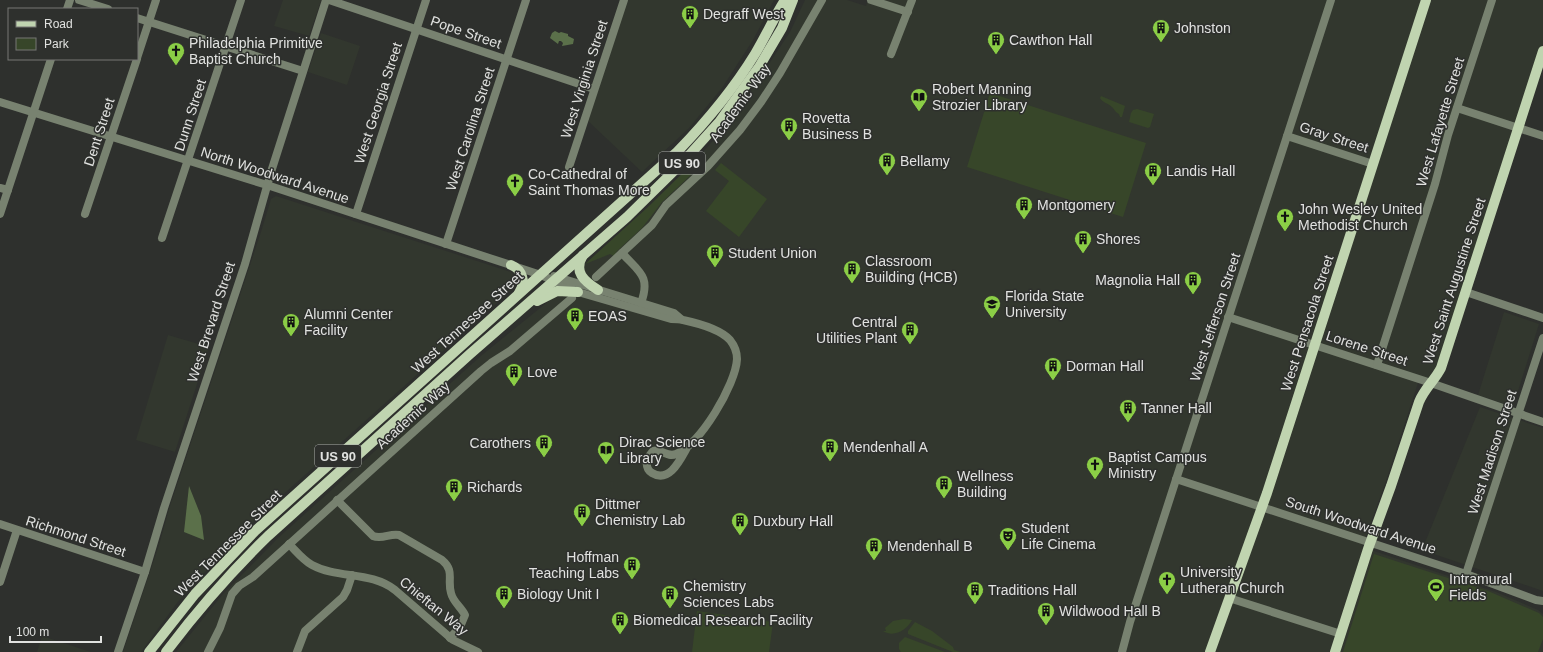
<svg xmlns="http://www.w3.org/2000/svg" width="1543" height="652" viewBox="0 0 1543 652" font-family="Arial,sans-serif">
  <rect width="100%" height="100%" fill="#2e302d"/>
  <g fill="#32372e">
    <polygon points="283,0 321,0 309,36 274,26"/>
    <polygon points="627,0 774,0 753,40 722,88 689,128 642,172 588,121"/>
    <polygon points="805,0 847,0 866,6 868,0 1543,0 1543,51 1444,360 1431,376 1418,383 1385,484 1362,547 1496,592 1538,610 1543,614 1543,652 176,652 223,594 278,538 482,355 550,300 585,264 647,208 696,160 725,127 743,103 790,32"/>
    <polygon points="321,33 360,46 347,85 308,72"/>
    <polygon points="276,196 511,272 518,279 518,284 277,500 234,540 177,603 141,652 123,652 159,545 169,509 261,232 271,199"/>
    <polygon points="1504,312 1539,324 1513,407 1478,395"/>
    <polygon points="168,335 209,347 175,452 136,440"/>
    <polygon points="1480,407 1543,428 1543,591 1422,550"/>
    <polygon points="42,636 91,652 37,652"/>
  </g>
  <g fill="#374629">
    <polygon points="990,93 1146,143 1123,217 967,167"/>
    <path d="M1101 96 1125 106 1122 117H1120L1119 114C1115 112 1115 110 1112 107 1108 103 1103 103 1100 98Z"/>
    <polygon points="1137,109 1154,114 1150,127 1148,128 1129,122 1131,113 1133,110"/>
    <polygon points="721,163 767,199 739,237 706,211 729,181 715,170"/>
    <polygon points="688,168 693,173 662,202 642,228 617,251 614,256 610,254 585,264 647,208"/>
    <polygon points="1374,554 1488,591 1539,613 1543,617 1543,639 1538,652 1343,652"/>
    <polygon points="697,611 773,622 769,652 692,652"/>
    <path d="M904 619 912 620C907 630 894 638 883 631H886L885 628 893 621Z"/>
    <polygon points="915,622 932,631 953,647 954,650 960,652 953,652 908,634 908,631"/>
    <polygon points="905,637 945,652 901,652 899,649 899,643"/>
  </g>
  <g fill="#5b704a">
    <polygon points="555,31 559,33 561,32 568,34 568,36 574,39 573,44 562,46 563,43 561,41 559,41 558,44 550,38 552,33"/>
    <polygon points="189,486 201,516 204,540 184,532"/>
  </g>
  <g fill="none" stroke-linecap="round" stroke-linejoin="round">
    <g stroke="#788270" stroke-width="8">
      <polyline points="79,0 108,9"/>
      <polyline points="329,0 594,89"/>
      <polyline points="871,0 908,12"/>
      <polyline points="67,9 70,0"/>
      <polyline points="137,18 303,71"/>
      <polyline points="891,54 912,0"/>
      <polyline points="137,58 156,0"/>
      <path d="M0 102 267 185 541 275 578 292 671 319C675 319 679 319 683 320 697 323 720 329 730 340 734 345 737 352 737 359 736 384 700 445 676 454 667 458 661 448 653 451L647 459C646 465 647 470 652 473 670 484 681 458 688 446"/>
      <polyline points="1457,108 1543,136"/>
      <polyline points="1287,136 1373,164"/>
      <polyline points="569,167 624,0"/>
      <polyline points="0,188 8,190"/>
      <polyline points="0,214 51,59"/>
      <polyline points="85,214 137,59"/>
      <polyline points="356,214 426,0"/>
      <polyline points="162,238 241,0"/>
      <polyline points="446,244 526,0"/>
      <path d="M622 253C639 272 651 276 641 303"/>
      <polyline points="554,276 674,313 681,319"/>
      <polyline points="596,277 652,225 666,205 708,166 740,130 761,102 780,73 822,0"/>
      <polyline points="1466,292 1543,318"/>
      <polyline points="1228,317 1425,381 1543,422"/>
      <polyline points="1377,365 1435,184 1448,135 1492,0"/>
      <polyline points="1176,479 1466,574 1536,600 1543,601"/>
      <path d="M337 500 373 536C382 540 390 533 399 535L442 560C455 571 447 579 451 593 453 602 461 607 465 615L460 627 450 638"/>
      <polyline points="0,524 145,572"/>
      <path d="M289 544C296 551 303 560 312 565 338 579 371 571 395 590L453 640 478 652"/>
      <polyline points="1466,574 1543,338"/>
      <polyline points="0,582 17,530"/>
      <polyline points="1229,598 1341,634"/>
      <polyline points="118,652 145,572 164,508 245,264 271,172 326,0"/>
      <polyline points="208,652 220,628 232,594 239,586 253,577 481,371 491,363 510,351 572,298"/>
      <polyline points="297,652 305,631 343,597 347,590 352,575"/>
      <polyline points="1122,652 1130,622 1331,0"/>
    </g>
    <g stroke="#c0d4b0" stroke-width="10">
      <path d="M583 255C573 272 584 281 598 290"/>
      <path d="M511 265C523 270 526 282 519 293"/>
      <polyline points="537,301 557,291 578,292"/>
      <path d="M149 652 195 594 255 531 677 152C706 122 733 90 755 54 766 36 774 17 785 0"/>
      <path d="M166 652C197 611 231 572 268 536L470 354 627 217 683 162 720 121 759 67 782 28 793 0"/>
      <polyline points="1210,652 1267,493 1426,0"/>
      <path d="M1335 652 1368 549 1391 486 1419 402C1424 389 1435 380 1441 368L1543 51"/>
    </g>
  </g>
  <defs>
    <symbol id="building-pin" viewBox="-11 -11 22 30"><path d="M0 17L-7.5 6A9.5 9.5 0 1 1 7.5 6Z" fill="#8bce46" stroke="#2e302d"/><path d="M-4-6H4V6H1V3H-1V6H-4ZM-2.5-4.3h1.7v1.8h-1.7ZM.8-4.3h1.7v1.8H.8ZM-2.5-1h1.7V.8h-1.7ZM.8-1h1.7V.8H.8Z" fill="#111"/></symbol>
    <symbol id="church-pin" viewBox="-11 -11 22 30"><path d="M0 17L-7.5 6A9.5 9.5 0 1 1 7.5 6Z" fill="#8bce46" stroke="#2e302d"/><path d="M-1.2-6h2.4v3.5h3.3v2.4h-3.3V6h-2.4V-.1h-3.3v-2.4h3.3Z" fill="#111"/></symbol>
    <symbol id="library-pin" viewBox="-11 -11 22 30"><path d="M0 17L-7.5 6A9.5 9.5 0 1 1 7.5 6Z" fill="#8bce46" stroke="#2e302d"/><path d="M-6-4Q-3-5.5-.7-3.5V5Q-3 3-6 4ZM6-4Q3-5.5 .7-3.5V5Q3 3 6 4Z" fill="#111"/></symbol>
    <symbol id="university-pin" viewBox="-11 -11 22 30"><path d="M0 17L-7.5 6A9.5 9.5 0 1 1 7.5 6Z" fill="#8bce46" stroke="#2e302d"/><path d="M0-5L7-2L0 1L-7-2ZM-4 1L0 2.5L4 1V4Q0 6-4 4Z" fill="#111"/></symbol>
    <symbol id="theatre-pin" viewBox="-11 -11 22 30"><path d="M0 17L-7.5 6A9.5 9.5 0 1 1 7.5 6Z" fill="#8bce46" stroke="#2e302d"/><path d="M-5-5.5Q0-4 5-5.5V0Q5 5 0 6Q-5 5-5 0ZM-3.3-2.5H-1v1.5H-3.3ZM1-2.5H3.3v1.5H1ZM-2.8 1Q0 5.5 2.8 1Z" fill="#111"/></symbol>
    <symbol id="stadium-pin" viewBox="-11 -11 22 30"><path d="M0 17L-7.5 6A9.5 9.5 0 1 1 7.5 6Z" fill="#8bce46" stroke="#2e302d"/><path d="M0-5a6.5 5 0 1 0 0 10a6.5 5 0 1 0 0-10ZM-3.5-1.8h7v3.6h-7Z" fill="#111"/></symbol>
  </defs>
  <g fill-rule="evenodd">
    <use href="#building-pin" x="680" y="4" width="20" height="27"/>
    <use href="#building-pin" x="1151" y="18" width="20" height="27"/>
    <use href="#building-pin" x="986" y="30" width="20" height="27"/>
    <use href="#church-pin" x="166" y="41" width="20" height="27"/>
    <use href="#library-pin" x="909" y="87" width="20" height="27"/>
    <use href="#building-pin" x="779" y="116" width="20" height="27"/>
    <use href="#building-pin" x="877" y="151" width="20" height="27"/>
    <use href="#building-pin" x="1143" y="161" width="20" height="27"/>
    <use href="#church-pin" x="505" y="172" width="20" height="27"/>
    <use href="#building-pin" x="1014" y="195" width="20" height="27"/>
    <use href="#church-pin" x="1275" y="207" width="20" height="27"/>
    <use href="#building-pin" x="1073" y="229" width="20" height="27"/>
    <use href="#building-pin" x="705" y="243" width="20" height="27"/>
    <use href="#building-pin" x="842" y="259" width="20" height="27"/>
    <use href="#building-pin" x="1183" y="270" width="20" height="27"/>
    <use href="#university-pin" x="982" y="294" width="20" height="27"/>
    <use href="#building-pin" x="565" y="306" width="20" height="27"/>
    <use href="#building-pin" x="281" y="312" width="20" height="27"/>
    <use href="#building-pin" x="900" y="320" width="20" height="27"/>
    <use href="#building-pin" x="1043" y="356" width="20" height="27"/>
    <use href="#building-pin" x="504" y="362" width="20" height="27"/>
    <use href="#building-pin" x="1118" y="398" width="20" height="27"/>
    <use href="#building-pin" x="534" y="433" width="20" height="27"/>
    <use href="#building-pin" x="820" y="437" width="20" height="27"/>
    <use href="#library-pin" x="596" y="440" width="20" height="27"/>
    <use href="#church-pin" x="1085" y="455" width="20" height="27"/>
    <use href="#building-pin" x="934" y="474" width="20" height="27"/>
    <use href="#building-pin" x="444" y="477" width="20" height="27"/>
    <use href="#building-pin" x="572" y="502" width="20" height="27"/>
    <use href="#building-pin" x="730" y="511" width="20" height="27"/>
    <use href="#theatre-pin" x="998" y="526" width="20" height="27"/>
    <use href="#building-pin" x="864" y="536" width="20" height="27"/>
    <use href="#building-pin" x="622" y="555" width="20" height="27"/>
    <use href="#church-pin" x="1157" y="570" width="20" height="27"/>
    <use href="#stadium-pin" x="1426" y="577" width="20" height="27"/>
    <use href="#building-pin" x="965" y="580" width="20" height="27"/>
    <use href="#building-pin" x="494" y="584" width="20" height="27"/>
    <use href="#building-pin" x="660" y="584" width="20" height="27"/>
    <use href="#building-pin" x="1036" y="601" width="20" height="27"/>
    <use href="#building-pin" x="610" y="610" width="20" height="27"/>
  </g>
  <g text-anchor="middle" stroke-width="3" stroke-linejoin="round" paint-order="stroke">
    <g fill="#2e302d" stroke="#abadaa" stroke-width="1">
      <rect x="659" y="152" width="46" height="22" rx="3"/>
      <rect x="315" y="445" width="46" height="22" rx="3"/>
    </g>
    <g font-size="13" font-weight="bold" fill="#e1e2e0">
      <text x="682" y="168">US 90</text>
      <text x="338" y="461">US 90</text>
    </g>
    <g font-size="14" fill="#e1e2e0" stroke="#2e302d" text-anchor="start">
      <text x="703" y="19">Degraff West</text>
      <text x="1174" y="33">Johnston</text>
      <text x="1009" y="45">Cawthon Hall</text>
      <text x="189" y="48">Philadelphia Primitive<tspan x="189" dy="16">Baptist Church</tspan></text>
      <text x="932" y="94">Robert Manning<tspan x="932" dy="16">Strozier Library</tspan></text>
      <text x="802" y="123">Rovetta<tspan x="802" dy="16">Business B</tspan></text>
      <text x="900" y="166">Bellamy</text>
      <text x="1166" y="176">Landis Hall</text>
      <text x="528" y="179">Co-Cathedral of<tspan x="528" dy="16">Saint Thomas More</tspan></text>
      <text x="1037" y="210">Montgomery</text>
      <text x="1298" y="214">John Wesley United<tspan x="1298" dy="16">Methodist Church</tspan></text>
      <text x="1096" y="244">Shores</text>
      <text x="728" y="258">Student Union</text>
      <text x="865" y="266">Classroom<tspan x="865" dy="16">Building (HCB)</tspan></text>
      <text x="1180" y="285" text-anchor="end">Magnolia Hall</text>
      <text x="1005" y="301">Florida State<tspan x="1005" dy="16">University</tspan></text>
      <text x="304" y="319">Alumni Center<tspan x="304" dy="16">Facility</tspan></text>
      <text x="588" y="321">EOAS</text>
      <text x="897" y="327" text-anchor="end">Central<tspan x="897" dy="16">Utilities Plant</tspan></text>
      <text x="1066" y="371">Dorman Hall</text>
      <text x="527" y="377">Love</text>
      <text x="1141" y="413">Tanner Hall</text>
      <text x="619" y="447">Dirac Science<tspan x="619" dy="16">Library</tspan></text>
      <text x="531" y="448" text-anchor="end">Carothers</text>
      <text x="843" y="452">Mendenhall A</text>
      <text x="1108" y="462">Baptist Campus<tspan x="1108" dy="16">Ministry</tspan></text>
      <text x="957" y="481">Wellness<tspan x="957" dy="16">Building</tspan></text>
      <text x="467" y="492">Richards</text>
      <text x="595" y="509">Dittmer<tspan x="595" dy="16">Chemistry Lab</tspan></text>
      <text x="753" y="526">Duxbury Hall</text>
      <text x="1021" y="533">Student<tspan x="1021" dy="16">Life Cinema</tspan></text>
      <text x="887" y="551">Mendenhall B</text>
      <text x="619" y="562" text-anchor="end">Hoffman<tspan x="619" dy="16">Teaching Labs</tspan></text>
      <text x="1180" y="577">University<tspan x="1180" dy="16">Lutheran Church</tspan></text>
      <text x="1449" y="584">Intramural<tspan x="1449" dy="16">Fields</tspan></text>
      <text x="683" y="591">Chemistry<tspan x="683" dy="16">Sciences Labs</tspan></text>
      <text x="988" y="595">Traditions Hall</text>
      <text x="517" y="599">Biology Unit I</text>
      <text x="1059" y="616">Wildwood Hall B</text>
      <text x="633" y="625">Biomedical Research Facility</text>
    </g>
    <g font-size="14" fill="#e1e2e0" stroke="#2e302d">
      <text transform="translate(466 32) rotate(19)" y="5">Pope Street</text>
      <text transform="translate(584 79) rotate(-72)" y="5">West Virginia Street</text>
      <text transform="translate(378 103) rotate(-72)" y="5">West Georgia Street</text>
      <text transform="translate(740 103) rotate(-54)" y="5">Academic Way</text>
      <text transform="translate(190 115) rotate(-72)" y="5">Dunn Street</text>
      <text transform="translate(1440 122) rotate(-73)" y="5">West Lafayette Street</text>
      <text transform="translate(470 129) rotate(-72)" y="5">West Carolina Street</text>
      <text transform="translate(99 132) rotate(-72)" y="5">Dent Street</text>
      <text transform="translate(1334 137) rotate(18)" y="5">Gray Street</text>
      <text transform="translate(275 175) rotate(18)" y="5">North Woodward Avenue</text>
      <text transform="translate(1454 281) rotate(-72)" y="5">West Saint Augustine Street</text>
      <text transform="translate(1215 317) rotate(-72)" y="5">West Jefferson Street</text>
      <text transform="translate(211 322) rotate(-72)" y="5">West Brevard Street</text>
      <text transform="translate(467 322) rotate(-42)" y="5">West Tennessee Street</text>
      <text transform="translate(1307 323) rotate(-72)" y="5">West Pensacola Street</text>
      <text transform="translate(1367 348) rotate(18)" y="5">Lorene Street</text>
      <text transform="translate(413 415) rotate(-42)" y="5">Academic Way</text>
      <text transform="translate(1492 452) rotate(-72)" y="5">West Madison Street</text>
      <text transform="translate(1361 525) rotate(18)" y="5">South Woodward Avenue</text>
      <text transform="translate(76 536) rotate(18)" y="5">Richmond Street</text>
      <text transform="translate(228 543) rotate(-45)" y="5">West Tennessee Street</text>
      <text transform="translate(434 606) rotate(39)" y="5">Chieftan Way</text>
    </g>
  </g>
  <rect x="8" y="8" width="130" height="52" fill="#2e302d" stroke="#767775"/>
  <rect x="16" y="21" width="20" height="6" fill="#c0d4b0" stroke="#767775"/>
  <text x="44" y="28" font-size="12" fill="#e1e2e0">Road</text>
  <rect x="16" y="38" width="20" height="12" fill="#374629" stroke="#767775"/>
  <text x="44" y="48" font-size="12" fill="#e1e2e0">Park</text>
  <path d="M10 636v6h91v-6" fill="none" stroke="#e1e2e0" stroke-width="2"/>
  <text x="16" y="636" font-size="12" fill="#e1e2e0" stroke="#2e302d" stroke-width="3" paint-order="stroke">100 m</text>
</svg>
